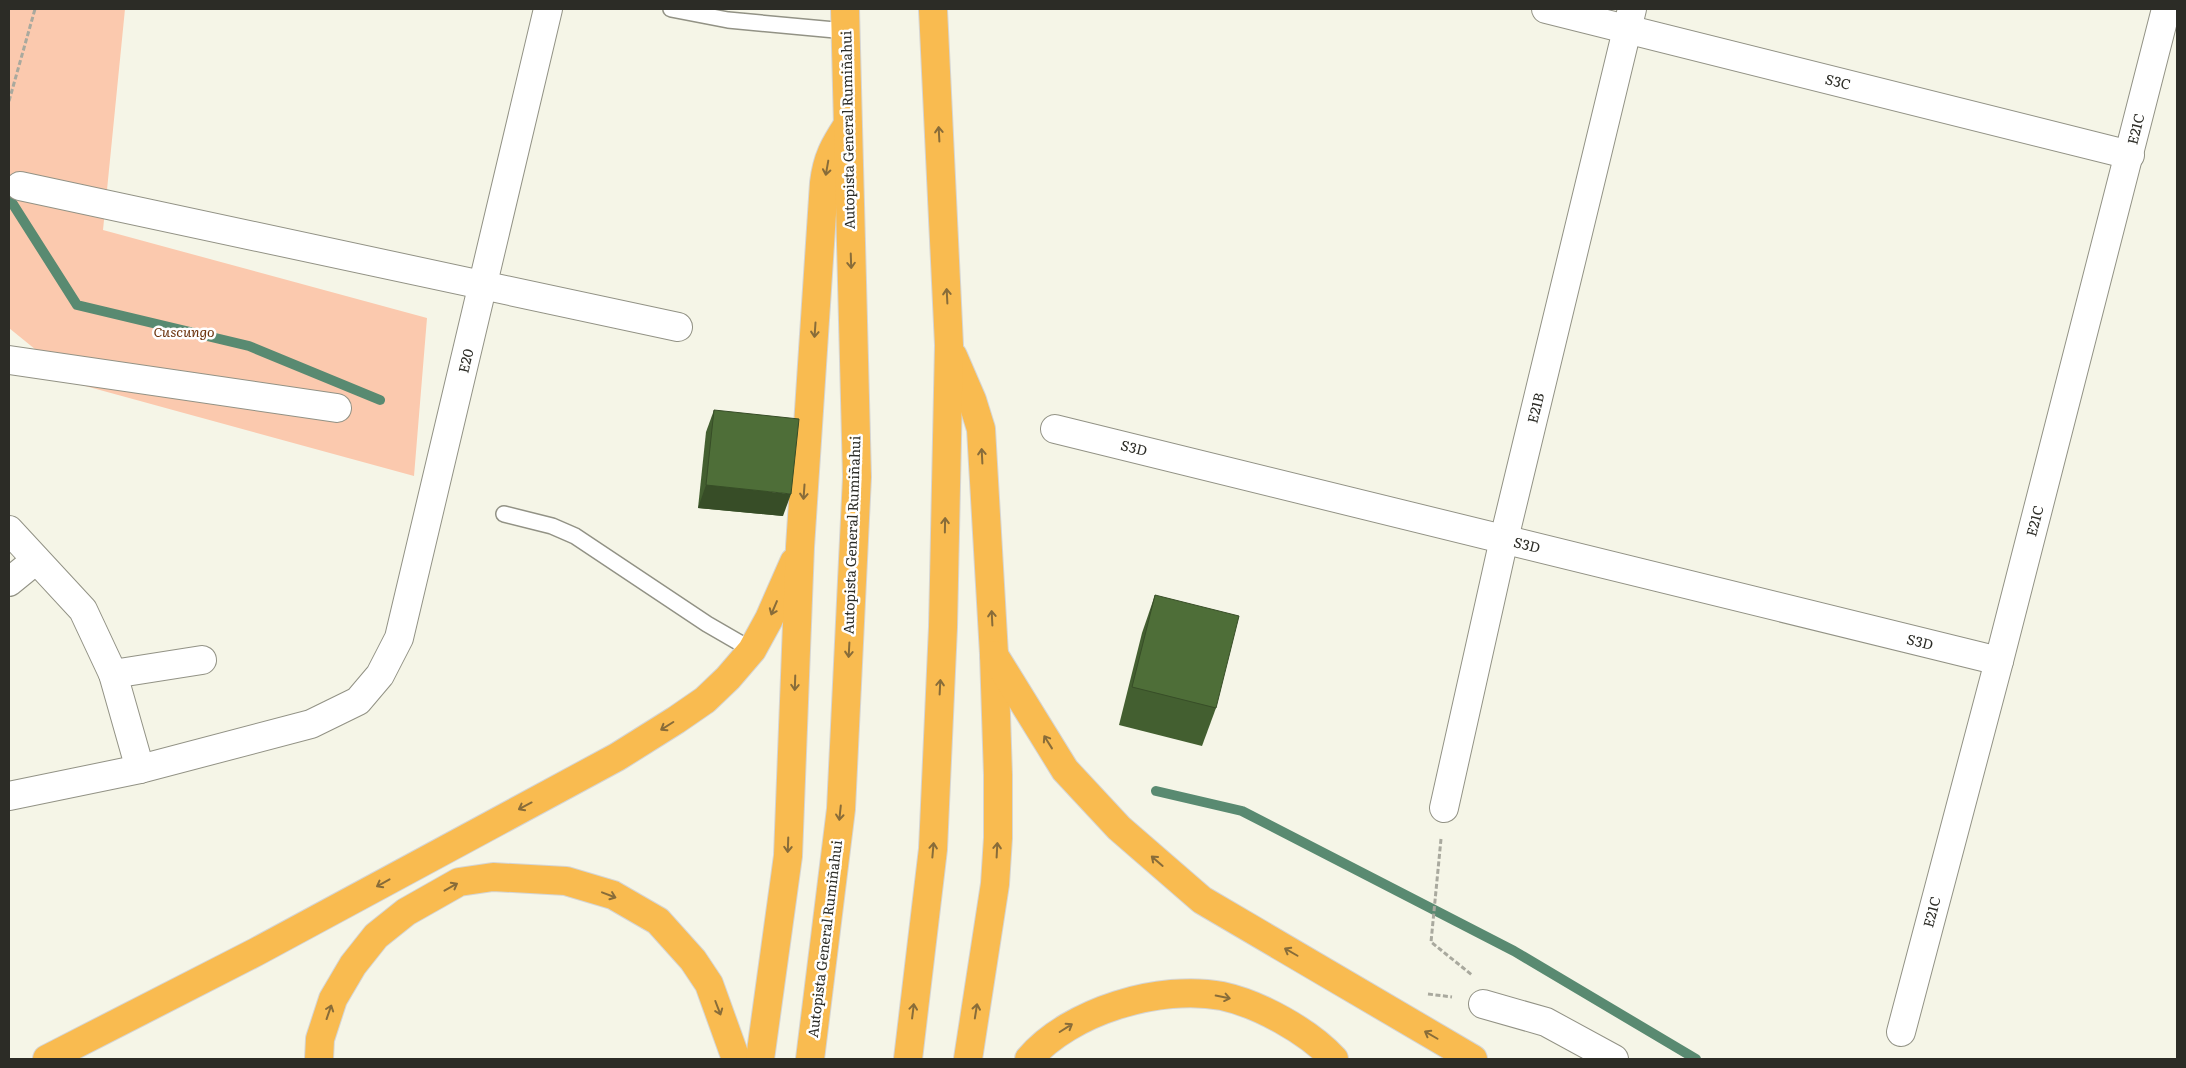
<svg xmlns="http://www.w3.org/2000/svg" width="2186" height="1068" viewBox="0 0 2186 1068" font-family="Literata,serif">
  <rect width="100%" height="100%" fill="#f5f5e7"/>
  <polygon fill="#fbc9ae" points="9,9 125,9 103,230 427,318 414,476 78,384 9,328"/>
  <g fill="none" stroke-linecap="round" stroke-linejoin="round">
    <g stroke="#598a71" stroke-width="10">
      <polyline points="9,198 77,305 249,346 380,400"/>
      <polyline points="1156,791 1242,811 1514,951 1696,1059"/>
    </g>
    <defs>
      <g id="lane">
        <polyline points="671,9 728,20 846,31"/>
        <polyline points="504,514 552,526 575,536 707,624 752,650"/>
      </g>
      <g id="street">
        <polyline points="1546,9 2130,155"/>
        <polyline points="20,186 678,327"/>
        <polyline points="9,360 337,408"/>
        <polyline points="1055,429 1999,661"/>
        <polyline points="9,530 83,610 113,674 140,769"/>
        <polyline points="9,582 36,560"/>
        <polyline points="113,674 202,660"/>
        <polyline points="9,796 140,769 311,724 358,701 380,675 399,638 548,9"/>
        <polyline points="1444,808 1504,539 1632,9"/>
        <polyline points="1483,1004 1546,1022 1614,1059"/>
        <polyline points="1901,1032 1999,661 2166,9"/>
      </g>
      <g id="highway">
        <polyline points="953,356 972,400 981,429 994,654 998,775 998,838 995,884 968,1059"/>
        <polyline points="994,655 1065,770 1119,828 1202,900 1473,1059"/>
        <polyline points="47,1059 256,952 617,757 676,720 705,700 728,678 752,650 769,619 794,562"/>
        <polyline points="319,1059 320,1039 333,999 353,965 376,936 406,912 459,882 493,877 566,881 613,895 658,921 693,960 709,984 736,1059"/>
        <path d="M760 1059 788 856 800 547 824 183C827 158 834 146 847 126"/>
        <polyline points="810,1059 841,809 857,477 845,9"/>
        <polyline points="908,1059 933,849 943,627 949,345 933,9"/>
        <path d="M1029 1059C1070 1011 1160 984 1222 996 1259 1004 1308 1031 1334 1059"/>
      </g>
    </defs>
    <use href="#lane" stroke="#929285" stroke-width="18"/>
    <use href="#street" stroke="#929285" stroke-width="30"/>
    <use href="#highway" stroke="#d5d5d4" stroke-width="30"/>
    <g stroke="#a9a99e" stroke-width="3" stroke-dasharray="5 2.5" stroke-linecap="butt">
      <polyline points="9,101 35,9"/>
      <polyline points="1441,839 1431,942 1472,975"/>
      <polyline points="1428,994 1452,997"/>
    </g>
    <use href="#lane" stroke="#fff" stroke-width="15"/>
    <use href="#street" stroke="#fff" stroke-width="28"/>
    <use href="#highway" stroke="#f9bb50" stroke-width="28"/>
  </g>
  <g fill="#435f30">
    <polygon points="714,410 783,516 698,508 706,432"/>
    <polygon points="1155,595 1216,708 1202,746 1119,725 1142,633"/>
  </g>
  <polygon fill="#374d27" points="706,485 791,494 783,516 698,508"/>
  <g fill="#4e6e38" stroke="#374d27">
    <polygon points="714,410 799,419 791,494 706,485"/>
    <polygon points="1155,595 1239,616 1216,708 1132,687"/>
  </g>
  <defs><path id="oneway-shaft" d="M-6 0H5M1.5-3L5.5 0L1.5 3" fill="none" stroke-width="1.6" stroke-linecap="round" stroke-linejoin="round" transform="scale(1.25)"/></defs>
  <g stroke="#886c39">
    <use href="#oneway-shaft" transform="translate(939 134) rotate(-93)"/>
    <use href="#oneway-shaft" transform="translate(827 168) rotate(100)"/>
    <use href="#oneway-shaft" transform="translate(851 261) rotate(88)"/>
    <use href="#oneway-shaft" transform="translate(947 296) rotate(-93)"/>
    <use href="#oneway-shaft" transform="translate(815 330) rotate(94)"/>
    <use href="#oneway-shaft" transform="translate(982 456) rotate(-93)"/>
    <use href="#oneway-shaft" transform="translate(804 492) rotate(94)"/>
    <use href="#oneway-shaft" transform="translate(945 525) rotate(-89)"/>
    <use href="#oneway-shaft" transform="translate(774 608) rotate(113)"/>
    <use href="#oneway-shaft" transform="translate(992 618) rotate(-93)"/>
    <use href="#oneway-shaft" transform="translate(849 650) rotate(93)"/>
    <use href="#oneway-shaft" transform="translate(795 683) rotate(92)"/>
    <use href="#oneway-shaft" transform="translate(940 687) rotate(-87)"/>
    <use href="#oneway-shaft" transform="translate(667 726) rotate(148)"/>
    <use href="#oneway-shaft" transform="translate(1048 742) rotate(-122)"/>
    <use href="#oneway-shaft" transform="translate(525 806) rotate(152)"/>
    <use href="#oneway-shaft" transform="translate(840 813) rotate(96)"/>
    <use href="#oneway-shaft" transform="translate(788 845) rotate(92)"/>
    <use href="#oneway-shaft" transform="translate(933 850) rotate(-85)"/>
    <use href="#oneway-shaft" transform="translate(997 850) rotate(-87)"/>
    <use href="#oneway-shaft" transform="translate(1157 861) rotate(-139)"/>
    <use href="#oneway-shaft" transform="translate(383 883) rotate(151)"/>
    <use href="#oneway-shaft" transform="translate(451 887) rotate(-29)"/>
    <use href="#oneway-shaft" transform="translate(609 895) rotate(21)"/>
    <use href="#oneway-shaft" transform="translate(1291 952) rotate(-150)"/>
    <use href="#oneway-shaft" transform="translate(1223 997) rotate(11)"/>
    <use href="#oneway-shaft" transform="translate(718 1008) rotate(69)"/>
    <use href="#oneway-shaft" transform="translate(913 1011) rotate(-83)"/>
    <use href="#oneway-shaft" transform="translate(976 1011) rotate(-81)"/>
    <use href="#oneway-shaft" transform="translate(329 1012) rotate(-71)"/>
    <use href="#oneway-shaft" transform="translate(1066 1028) rotate(-32)"/>
    <use href="#oneway-shaft" transform="translate(1431 1035) rotate(-150)"/>
  </g>
  <g text-anchor="middle" stroke-width="5" stroke-linejoin="round" paint-order="stroke">
    <g font-size="14" fill="#2c2c26" stroke="#fff">
      <text transform="translate(1838 82) rotate(14)" y="5">S3C</text>
      <text transform="translate(2136 129) rotate(-76)" y="5">E21C</text>
      <text transform="translate(848 130) rotate(-91)" y="5">Autopista General Rumiñahui</text>
      <text transform="translate(466 361) rotate(-76)" y="5">E20</text>
      <text transform="translate(1536 408) rotate(-76)" y="5">E21B</text>
      <text transform="translate(1134 448) rotate(14)" y="5">S3D</text>
      <text transform="translate(2035 521) rotate(-75)" y="5">E21C</text>
      <text transform="translate(852 535) rotate(-88)" y="5">Autopista General Rumiñahui</text>
      <text transform="translate(1527 545) rotate(14)" y="5">S3D</text>
      <text transform="translate(1920 642) rotate(14)" y="5">S3D</text>
      <text transform="translate(1932 912) rotate(-75)" y="5">E21C</text>
      <text transform="translate(825 939) rotate(-83)" y="5">Autopista General Rumiñahui</text>
    </g>
    <g font-size="14" font-style="italic" fill="#6c340e" stroke="#fff">
      <text x="184" y="337">Cuscungo</text>
    </g>
  </g>
  <rect width="2186" height="1068" fill="none" stroke="#2c2c26" stroke-width="20"/>
</svg>
